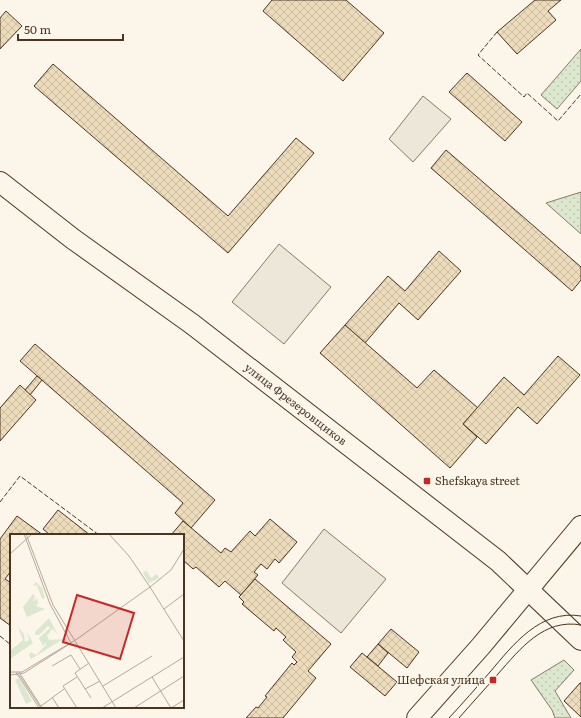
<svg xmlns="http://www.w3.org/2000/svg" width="581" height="718" viewBox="0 0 581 718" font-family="Literata,serif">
  <defs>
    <pattern id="grass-dots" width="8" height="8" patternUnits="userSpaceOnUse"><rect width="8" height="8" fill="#dce7d0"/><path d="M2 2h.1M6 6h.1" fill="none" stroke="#bec7b2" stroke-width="1.8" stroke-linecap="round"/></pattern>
    <pattern id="building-cross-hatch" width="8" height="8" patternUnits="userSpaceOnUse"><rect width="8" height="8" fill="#ecdcbc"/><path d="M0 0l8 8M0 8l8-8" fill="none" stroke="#ccbda1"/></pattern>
  </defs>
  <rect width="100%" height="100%" fill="#fbf6e9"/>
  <g fill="url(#grass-dots)" stroke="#887966">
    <polygon points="581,49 581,81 557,109 541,95"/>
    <polygon points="581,192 581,234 546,203"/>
    <polygon points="564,660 574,670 555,691 571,718 555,718 552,710 531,680"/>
  </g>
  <g fill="#ede7d9" stroke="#887966">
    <polygon points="423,96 451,119 413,162 389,139"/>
    <polygon points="279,244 331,287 284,344 232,302"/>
    <polygon points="324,529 386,579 341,633 282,583"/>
  </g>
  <g fill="url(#building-cross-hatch)" stroke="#4a3520">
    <polygon points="272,0 346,0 384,33 343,81 263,11"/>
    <polygon points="535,0 561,0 548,11 556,20 517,54 497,32"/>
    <polygon points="6,11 22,26 0,49 0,18"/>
    <polygon points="53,64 228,216 296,138 314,153 228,253 34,86"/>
    <polygon points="467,73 522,122 505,141 449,92"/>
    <polygon points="446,150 581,267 581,280 572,291 431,168"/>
    <polygon points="439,251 461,271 418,320 399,303 365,343 345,325 388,276 405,291"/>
    <polygon points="345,325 417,388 434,370 478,408 463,424 477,437 450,468 320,353"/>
    <polygon points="35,344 215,500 191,528 175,513 183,503 20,361"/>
    <polygon points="558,356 580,375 537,424 518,407 486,444 463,424 504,377 524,395"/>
    <polygon points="37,376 42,380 30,395 25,390"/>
    <polygon points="20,385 36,400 0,441 0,408"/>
    <polygon points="58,510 90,535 50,535 43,529"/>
    <polygon points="17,516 43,535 11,535 11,571 5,579 11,583 11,626 0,618 0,539"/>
    <polygon points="270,519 297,542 279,563 275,559 267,569 261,564 254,572 258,575 241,595 225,581 219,587 196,567 193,569 183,560 183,535 171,535 183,521 221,553 225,548 231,552 250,531 255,536"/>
    <polygon points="255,579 331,644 308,671 316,678 283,718 246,718 256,707 258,708 267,697 265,696 292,663 294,665 297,662 292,657 296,652 283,640 286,637 276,628 274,631 242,604 244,602 239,597"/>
    <polygon points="391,629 419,652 407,668 378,644"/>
    <polygon points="378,644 388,653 378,666 367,657"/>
    <polygon points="362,653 397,682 385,696 350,667"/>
    <polygon points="580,683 581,683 581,717 564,701"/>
  </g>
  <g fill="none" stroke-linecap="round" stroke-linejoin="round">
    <defs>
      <g id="major">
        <path id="s1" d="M0 182 73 239 192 324 498 561 581 640"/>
        <polyline points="417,718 481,646 581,526"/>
      </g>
    </defs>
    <use href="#major" stroke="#4a3520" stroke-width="22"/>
    <use href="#major" stroke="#fbf6e9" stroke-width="20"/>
    <g stroke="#4a3520" stroke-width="1">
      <path d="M449 718C463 703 476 688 490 672 513 645 540 609 581 616"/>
      <path d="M459 718C472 703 485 689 498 674 520 649 544 618 581 625"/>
    </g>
    <g stroke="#4a3520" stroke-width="1" stroke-dasharray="5 2" stroke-linecap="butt">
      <polyline points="497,32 478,55 524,97 527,93 558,121 581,94"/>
      <polyline points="0,502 20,476 99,535"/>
      <polyline points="0,636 11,645"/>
    </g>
  </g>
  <g fill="#c62828" stroke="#fbf6e9" stroke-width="1.5">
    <rect x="423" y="477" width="8" height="8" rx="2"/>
    <rect x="489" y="676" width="8" height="8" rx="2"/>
  </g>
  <g text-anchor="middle" stroke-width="3" stroke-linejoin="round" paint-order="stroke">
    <g font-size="11" fill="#4a3520" stroke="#fbf6e9">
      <text dy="4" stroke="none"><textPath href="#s1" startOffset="370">улица Фрезеровщиков</textPath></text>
    </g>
    <g font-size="11" fill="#4a3520" stroke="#fbf6e9" text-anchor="start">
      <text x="435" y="485">Shefskaya street</text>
      <text x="485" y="684" text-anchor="end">Шефская улица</text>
    </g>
  </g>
  <g transform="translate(10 534)">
    <rect width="174" height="174" fill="#fbf6e9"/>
    <path d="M136 36 141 44 147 40 149 44 139 49 133 39ZM26 48 32 54 35 64 32 65 27 51 23 52ZM23 60 25 62 23 68 27 64 28 69 26 72 35 75 17 83 13 73ZM39 84 48 101 43 95 41 96 37 102 39 106 57 105 58 108 50 107 21 125 19 121 21 118 26 121 36 111 35 109 33 112 29 104 40 94 38 92 29 101H25V98ZM8 93 14 100 15 108 19 106 17 98 23 109 0 125V117L13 106ZM9 144 22 167 16 170 5 146Z" fill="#dce7d0"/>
    <path fill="none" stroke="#b4a999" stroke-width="1" d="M16 0 43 71 106 174M99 0 119 22 140 53 161 36 174 15M0 20 22 0M154 75 174 60M79 129 65 139 81 164M42 132 61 121 70 135M0 138H12L67 105 140 53 174 107M6 138 29 174M9 138 32 174M6 140 10 142 31 174M0 141 14 139 61 109 40 70 14 0M142 143 161 174 174 166M93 152 142 122M75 155 90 147M42 163 49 174M31 172 54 155M67 174 53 152 67 143M92 174 174 123M124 174 174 142"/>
    <path fill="#c62828" fill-opacity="0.15" stroke="#c62828" stroke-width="2" d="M67 61 124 79 110 125 53 108Z"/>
    <rect width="174" height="174" fill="none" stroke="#4a3520" stroke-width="2"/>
  </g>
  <path d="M18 34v6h105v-6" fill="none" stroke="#4a3520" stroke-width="2"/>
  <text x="24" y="34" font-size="12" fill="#4a3520" stroke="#fbf6e9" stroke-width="3" paint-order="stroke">50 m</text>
</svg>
